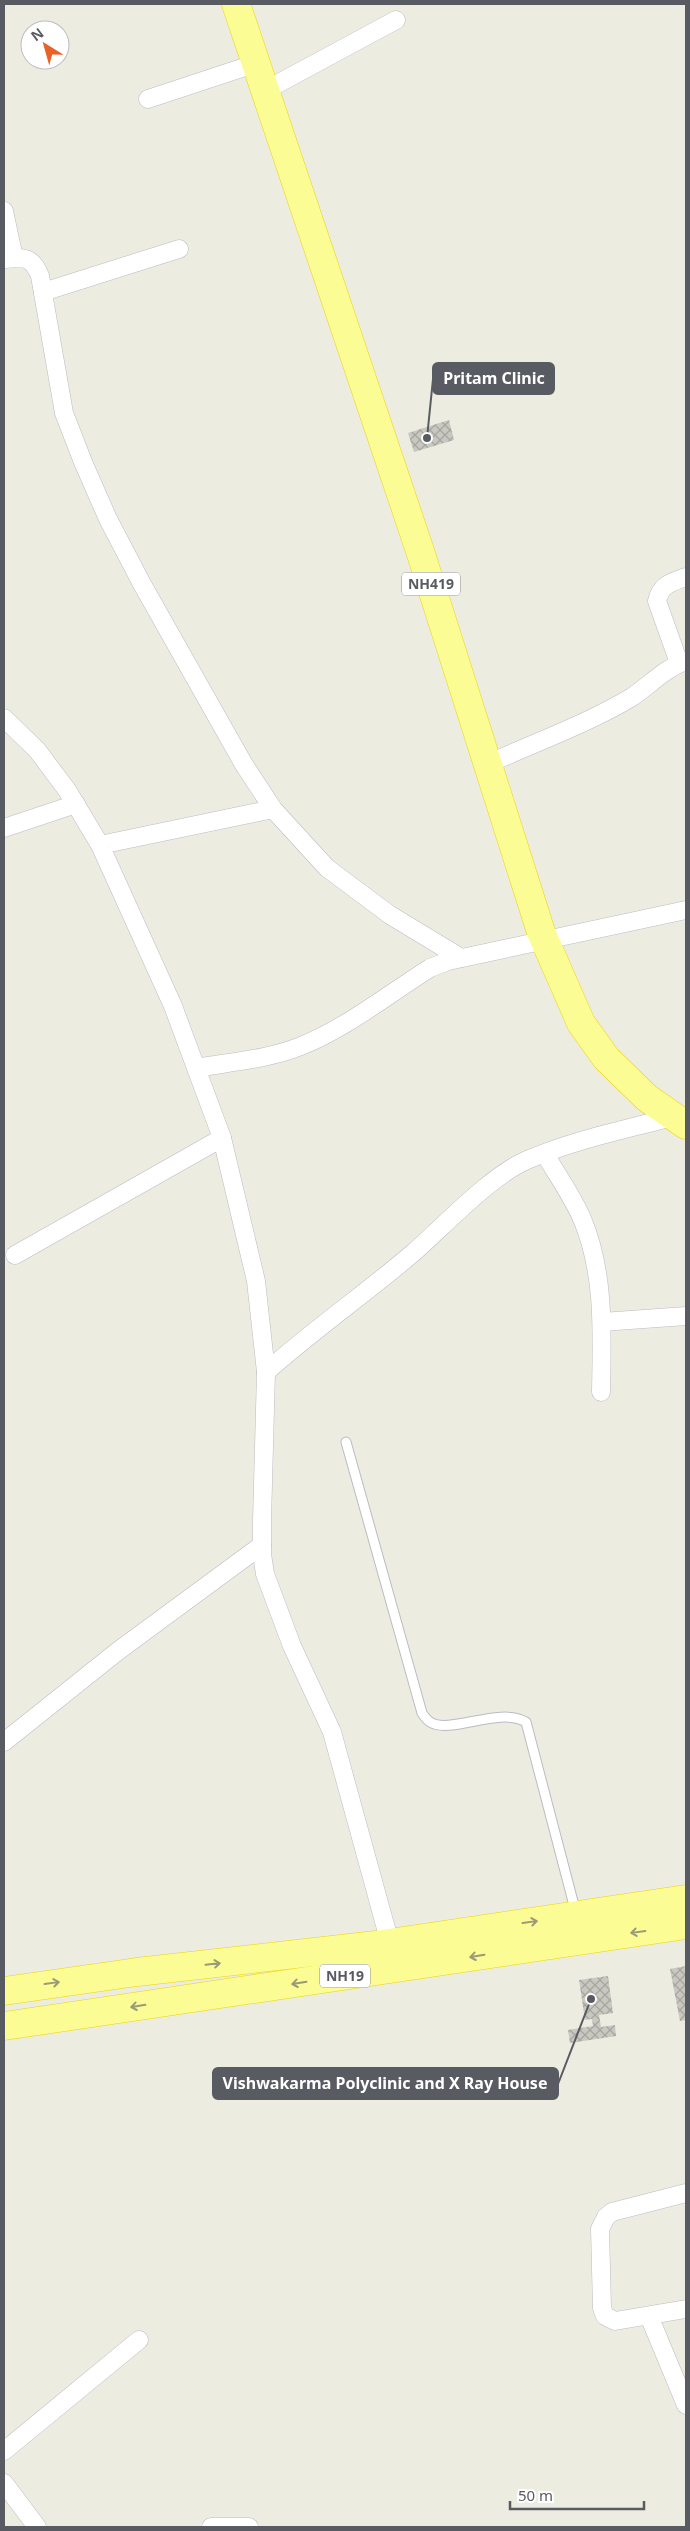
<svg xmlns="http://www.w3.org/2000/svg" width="690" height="2531" viewBox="0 0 690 2531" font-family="'Noto Sans',sans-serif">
  <defs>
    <pattern id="building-cross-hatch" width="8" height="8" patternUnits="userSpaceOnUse" patternTransform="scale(1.25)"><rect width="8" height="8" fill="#c9c8c0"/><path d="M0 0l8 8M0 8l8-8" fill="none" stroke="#a6a59f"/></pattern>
  </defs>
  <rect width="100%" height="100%" fill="#edece1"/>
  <g fill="url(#building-cross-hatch)">
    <polygon points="449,420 454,440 414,452 408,433"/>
    <polygon points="686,1966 686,2020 680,2021 670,1969"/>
    <polygon points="608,1976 613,2013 599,2015 601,2027 615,2025 616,2036 570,2043 568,2030 593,2026 592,2019 585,2020 579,1980"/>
  </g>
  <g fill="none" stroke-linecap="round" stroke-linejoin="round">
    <defs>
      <path id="service" d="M346 1442 422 1713C424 1716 427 1720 430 1722 450 1735 499 1706 526 1722L576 1913"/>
      <g id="minor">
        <polyline points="266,90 396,20"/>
        <polyline points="148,99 257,63"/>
        <polyline points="4,211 14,258"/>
        <path d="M4 259C24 257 32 256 40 276L64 413 83 462 108 519 142 584 243 763 273 809 327 868 390 915 461 958"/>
        <polyline points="43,292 179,249"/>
        <path d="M679 663 657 601C661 584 672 582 686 577"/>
        <polyline points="4,718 37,750 67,790 100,845 173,1006 222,1138 256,1281 266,1372 262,1521 262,1554 265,1574 292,1646 332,1732 390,1943"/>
        <path d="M488 764C536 742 587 724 632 697 650 685 665 668 686 661"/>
        <polyline points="4,828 76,804"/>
        <polyline points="100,845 273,809"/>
        <path d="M196 1068C231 1062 269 1059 301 1046 346 1028 389 994 430 968L448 961 686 910"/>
        <path d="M545 1154C557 1175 573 1197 583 1221 605 1275 602 1334 601 1392"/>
        <polyline points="15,1255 222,1138"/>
        <polyline points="602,1322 686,1316"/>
        <path d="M266 1372C313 1330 365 1294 413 1253 444 1226 490 1176 527 1160 573 1140 624 1130 672 1117"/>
        <polyline points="4,1742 118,1651 262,1545"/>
        <polyline points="686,2193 612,2212 606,2217 600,2229 602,2308 605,2316 615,2321 686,2309"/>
        <polyline points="649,2316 686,2405"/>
        <polyline points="4,2451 139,2340"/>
        <polyline points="4,2483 37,2527"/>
        <polyline points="211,2527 249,2527"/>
      </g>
      <g id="trunk">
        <polyline points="236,4 420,551 541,932 581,1023 606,1058 647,1098 686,1125"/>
        <polyline points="4,1991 137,1972 376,1945 686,1899"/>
        <polyline points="4,2026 686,1925"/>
      </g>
    </defs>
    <use href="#service" stroke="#bbbcc3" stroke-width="11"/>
    <use href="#minor" stroke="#bbbcc3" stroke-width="19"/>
    <use href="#trunk" stroke="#edd400" stroke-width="29"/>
    <use href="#service" stroke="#fff" stroke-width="9"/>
    <use href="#minor" stroke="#fff" stroke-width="18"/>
    <use href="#trunk" stroke="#fcfc95" stroke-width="28"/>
  </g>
  <defs><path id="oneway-shaft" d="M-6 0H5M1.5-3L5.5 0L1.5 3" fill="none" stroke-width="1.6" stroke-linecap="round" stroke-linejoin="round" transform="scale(1.25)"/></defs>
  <g stroke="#9a9b76">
    <use href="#oneway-shaft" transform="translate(530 1922) rotate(-8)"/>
    <use href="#oneway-shaft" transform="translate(638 1932) rotate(172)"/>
    <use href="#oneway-shaft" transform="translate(477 1956) rotate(171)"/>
    <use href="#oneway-shaft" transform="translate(213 1964) rotate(-6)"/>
    <use href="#oneway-shaft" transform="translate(52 1983) rotate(-8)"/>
    <use href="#oneway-shaft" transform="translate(299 1983) rotate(171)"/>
    <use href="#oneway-shaft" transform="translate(138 2006) rotate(171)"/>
  </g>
  <g text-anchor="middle" stroke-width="5" stroke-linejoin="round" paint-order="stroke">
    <g fill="#fff" stroke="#8b8c91" stroke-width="1">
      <rect x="402" y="572.5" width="58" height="23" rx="4"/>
      <rect x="320" y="1964.5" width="50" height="23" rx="4"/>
    </g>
    <g font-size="14" font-weight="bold" fill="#595b62">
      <text x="431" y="589">NH419</text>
      <text x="345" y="1981">NH19</text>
    </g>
  </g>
  <path fill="none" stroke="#595b62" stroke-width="2" d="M427 438L433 379M591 1999L558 2084"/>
  <g fill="#595b62" stroke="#fff" stroke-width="2">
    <circle cx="427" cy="438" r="5"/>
    <circle cx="591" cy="1999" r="5"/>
  </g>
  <g fill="#595b62" stroke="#595b62" stroke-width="2">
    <rect x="433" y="363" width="121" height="31" rx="5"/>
    <rect x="213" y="2068" width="345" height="31" rx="5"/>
  </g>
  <g font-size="16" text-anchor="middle" font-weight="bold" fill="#fff">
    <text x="494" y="384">Pritam Clinic</text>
    <text x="385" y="2089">Vishwakarma Polyclinic and X Ray House</text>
  </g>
  <rect width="690" height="2531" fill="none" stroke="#595b62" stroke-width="10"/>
  <g transform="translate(45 45) rotate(323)"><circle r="24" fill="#ffffff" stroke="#bdbdc0"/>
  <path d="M0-4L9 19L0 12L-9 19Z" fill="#ea6029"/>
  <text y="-8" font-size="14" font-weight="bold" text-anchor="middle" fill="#595b62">N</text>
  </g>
  <path d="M510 2501v8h134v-8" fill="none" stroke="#595b62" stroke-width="2.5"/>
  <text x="518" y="2501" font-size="15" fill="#595b62" stroke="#ffffff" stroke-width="4" paint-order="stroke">50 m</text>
</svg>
